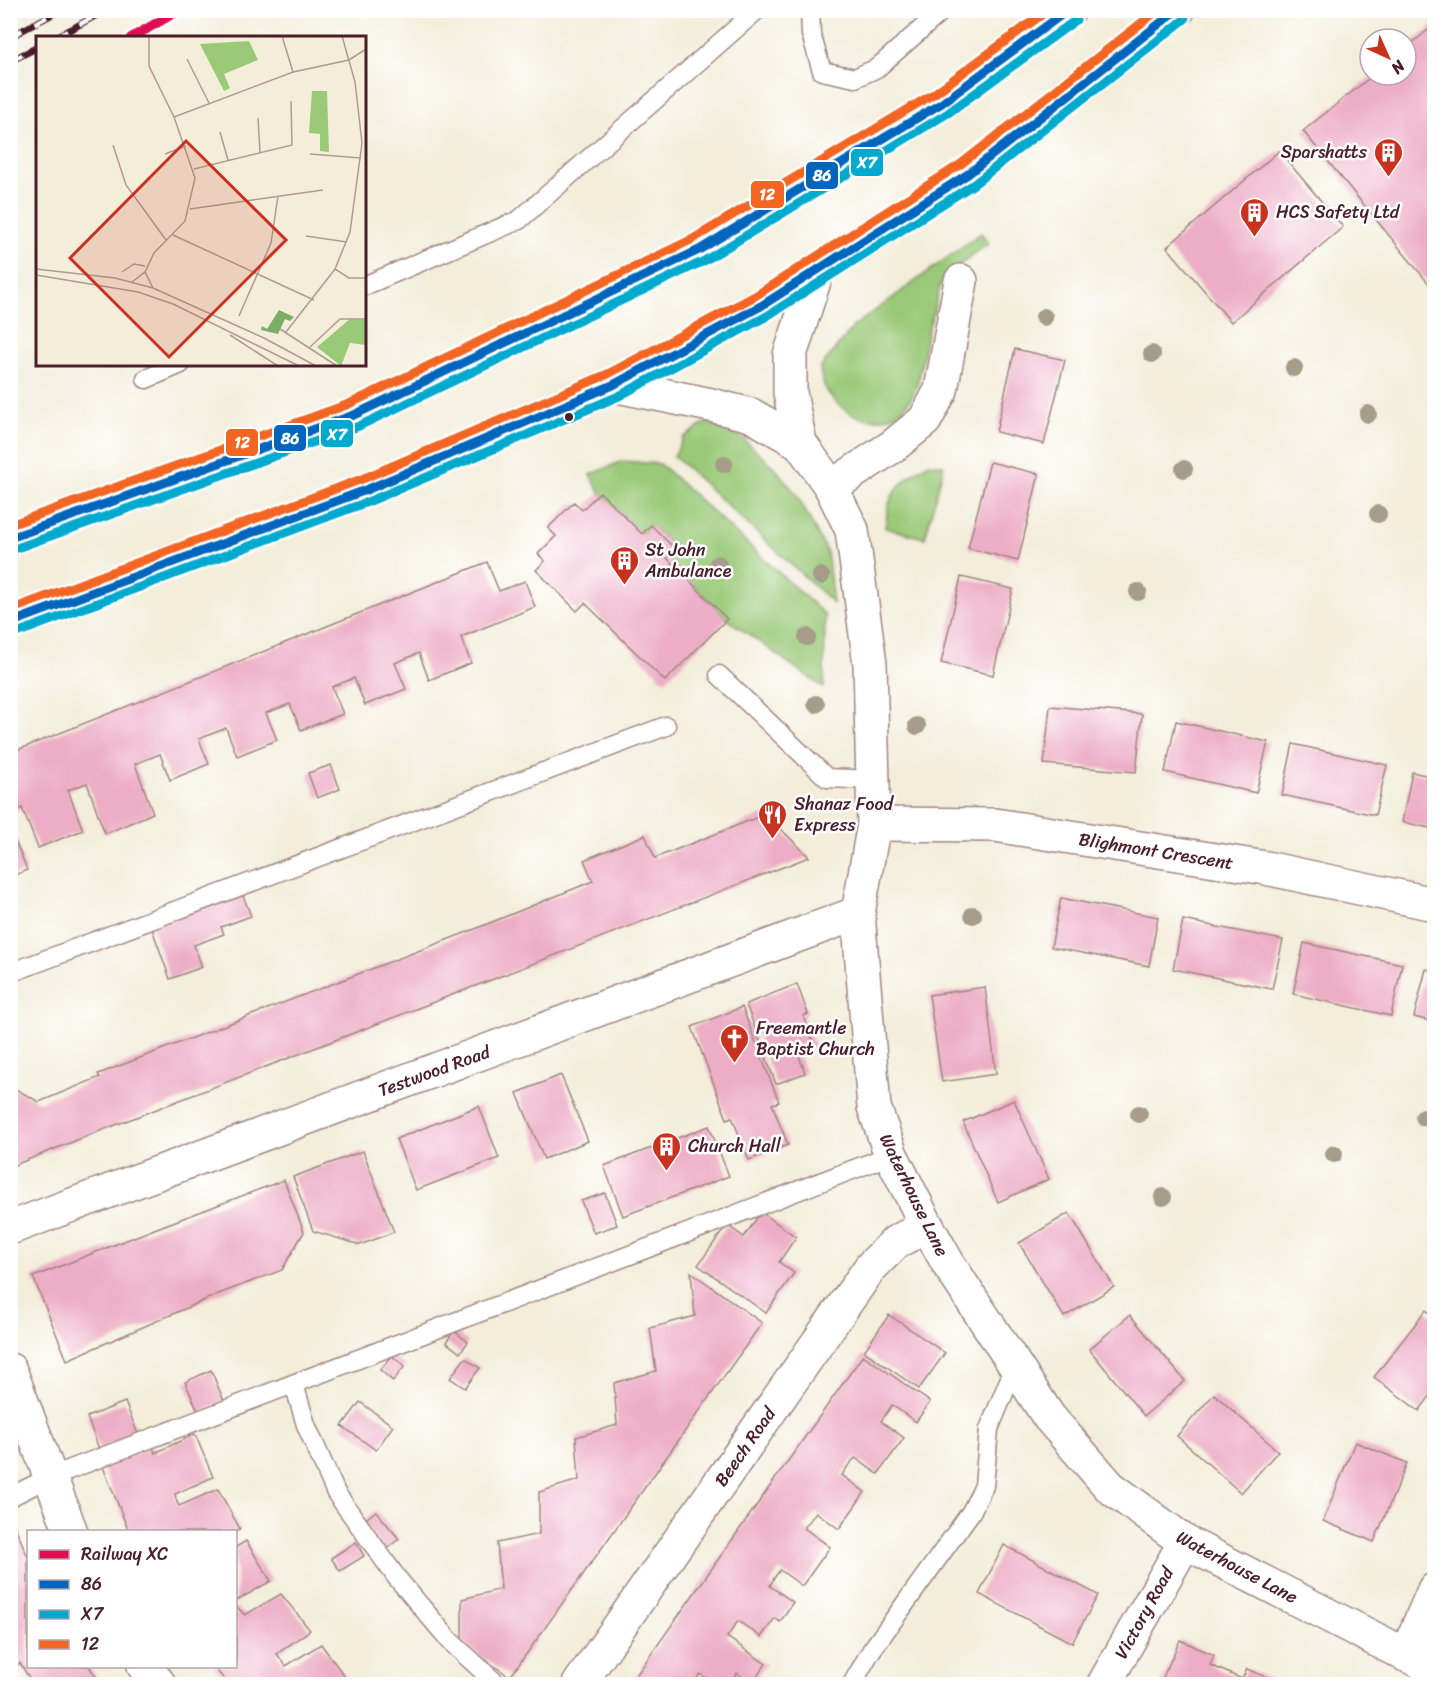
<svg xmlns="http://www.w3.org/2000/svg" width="1445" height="1695" viewBox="0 0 1445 1695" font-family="Sriracha,sans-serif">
  <rect width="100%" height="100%" fill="#fff"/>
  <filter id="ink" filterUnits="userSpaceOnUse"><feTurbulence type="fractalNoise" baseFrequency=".0167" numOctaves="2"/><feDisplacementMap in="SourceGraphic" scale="12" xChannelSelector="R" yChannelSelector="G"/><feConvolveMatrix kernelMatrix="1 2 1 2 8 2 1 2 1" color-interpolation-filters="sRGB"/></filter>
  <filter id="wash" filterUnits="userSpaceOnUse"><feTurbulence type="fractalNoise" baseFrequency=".008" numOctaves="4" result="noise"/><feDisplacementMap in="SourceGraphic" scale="24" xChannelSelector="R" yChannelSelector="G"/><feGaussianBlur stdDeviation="1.35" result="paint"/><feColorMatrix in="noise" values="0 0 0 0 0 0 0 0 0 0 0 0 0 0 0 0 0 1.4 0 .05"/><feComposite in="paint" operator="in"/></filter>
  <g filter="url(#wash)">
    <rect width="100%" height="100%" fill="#f3edda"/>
    <g fill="#9ac977" stroke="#727451" stroke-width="1.5">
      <path d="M981 233 989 243C980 250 946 274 942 280 940 285 939 293 937 298 934 312 929 325 926 338 920 370 920 414 879 419 866 420 852 416 841 407 828 396 821 384 820 368L854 326Z"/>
      <polygon points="707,422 741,437 774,467 796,494 827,552 833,603 674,456 684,437"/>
      <polygon points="622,461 660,464 825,615 824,688 727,619 667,558 676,549 651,525 642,534 600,492 590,475"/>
      <path d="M929 463 944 465 925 538 885 528C886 520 887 511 889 504 894 485 913 473 929 463Z"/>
    </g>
    <g id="blocks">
      <g fill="#edadc5">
        <polygon points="1434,25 1434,290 1303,131 1373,75 1406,75 1406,48"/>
        <polygon points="1279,151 1343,227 1231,322 1167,247"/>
        <polygon points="1015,349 1065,360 1044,444 996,432"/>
        <polygon points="990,462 1039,474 1018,561 968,548"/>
        <polygon points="600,492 642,534 651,525 676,550 667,558 727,619 665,681 585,603 577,611 536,570 545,561 538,554 556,536 548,528 574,502 582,510"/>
        <polygon points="487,562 499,591 525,581 535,607 461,637 471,663 429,680 419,653 395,663 406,689 365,705 354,678 332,687 343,714 301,730 290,704 266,713 277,740 237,756 226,728 199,739 209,764 170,780 160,754 135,764 153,813 105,834 87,783 68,790 83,830 38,848 22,808 10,813 10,753"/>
        <polygon points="961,577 1013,589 993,675 941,663"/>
        <polygon points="1050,706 1142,714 1136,772 1044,764"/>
        <polygon points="1176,721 1268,742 1256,793 1165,772"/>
        <polygon points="1293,744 1387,765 1375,815 1282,795"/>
        <polygon points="331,765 340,789 317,798 308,773"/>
        <polygon points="1412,772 1434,777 1434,829 1402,822"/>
        <polygon points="766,814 809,857 87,1136 10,1167 10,1086 39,1102 100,1077 98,1074 470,931 593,881 584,860 645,835 655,858"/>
        <polygon points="10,828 27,870 10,877"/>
        <polygon points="242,893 251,916 221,927 224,934 194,945 202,967 170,979 151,926"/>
        <polygon points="1061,898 1158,917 1149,966 1051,947"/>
        <polygon points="1183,920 1283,940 1272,989 1173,969"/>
        <polygon points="1304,943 1402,964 1391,1016 1293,994"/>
        <polygon points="1426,969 1434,971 1434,1022 1414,1017"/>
        <polygon points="797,984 808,1014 803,1016 815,1046 798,1053 805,1073 776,1084 746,1004"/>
        <polygon points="985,987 996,1074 942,1082 929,995"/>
        <polygon points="742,1007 779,1102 772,1104 788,1145 749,1160 732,1117 727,1119 692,1027"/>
        <polygon points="561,1075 588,1141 544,1159 517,1093"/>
        <polygon points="1014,1100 1049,1179 998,1202 963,1122"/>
        <polygon points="479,1106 499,1158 416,1190 396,1139"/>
        <polygon points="709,1126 729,1176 623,1216 604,1166"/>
        <polygon points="363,1151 394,1232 360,1245 313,1231 293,1177"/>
        <polygon points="284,1180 304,1232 282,1270 221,1293 67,1360 33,1277 157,1228"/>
        <polygon points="605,1193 617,1225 594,1233 581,1201"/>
        <polygon points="761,1212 796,1237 779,1262 794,1273 766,1313 698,1265 727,1225 744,1237"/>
        <polygon points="1069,1213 1114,1287 1064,1317 1019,1243"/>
        <polygon points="691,1272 762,1323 510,1677 462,1643 462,1599 501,1589 497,1543 539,1534 539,1492 579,1480 576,1437 617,1425 614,1383 656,1371 650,1328 695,1316"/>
        <polygon points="1426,1310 1434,1317 1434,1391 1419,1411 1374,1377"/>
        <polygon points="889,1315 945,1353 919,1389 864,1351"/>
        <polygon points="1130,1315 1185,1381 1144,1416 1089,1349"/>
        <polygon points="454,1331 468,1342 460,1353 446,1342"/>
        <polygon points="863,1355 930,1402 916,1422 892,1405 881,1421 904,1438 878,1474 855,1458 848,1466 842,1475 865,1492 839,1529 816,1512 804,1528 830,1547 802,1586 780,1570 774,1578 770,1586 793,1602 780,1622 775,1618 761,1637 738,1621 727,1637 766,1664 752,1683 737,1673 729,1684 715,1684 700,1674 693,1684 630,1684"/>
        <polygon points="392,1356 405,1366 393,1381 380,1370"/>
        <polygon points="465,1358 480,1368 465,1388 450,1378"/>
        <polygon points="211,1370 224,1401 199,1413 185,1382"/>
        <polygon points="1214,1394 1278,1451 1241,1493 1177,1436"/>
        <polygon points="125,1402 138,1434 99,1449 87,1417"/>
        <polygon points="360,1402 393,1426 376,1450 342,1426"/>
        <polygon points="195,1434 213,1477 175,1494 176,1499 179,1506 218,1489 240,1529 236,1532 129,1532 103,1467 153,1447 155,1453"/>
        <polygon points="1355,1442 1407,1463 1374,1542 1323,1521"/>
        <polygon points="376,1511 399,1539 385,1550 362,1522"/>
        <polygon points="10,1515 28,1557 28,1666 89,1666 101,1684 33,1684 20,1663 10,1670"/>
        <polygon points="246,1541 271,1581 236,1601 236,1547"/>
        <polygon points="356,1542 364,1556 340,1571 331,1558"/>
        <polygon points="1004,1545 1098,1595 1072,1643 979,1594"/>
        <polygon points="281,1594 310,1630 277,1654 286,1666 321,1644 348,1681 343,1684 228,1684 213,1666 236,1666 236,1606 245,1615"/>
        <polygon points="1180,1640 1214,1655 1210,1665 1242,1679 1247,1669 1283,1684 1160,1684"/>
      </g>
    </g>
  </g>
  <g filter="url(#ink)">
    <use href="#blocks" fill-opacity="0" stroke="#9e8682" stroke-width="1.5"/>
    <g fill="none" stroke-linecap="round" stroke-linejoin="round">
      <defs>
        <g id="service">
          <polyline points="810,10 811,34 822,71 855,78 877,68 943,10"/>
          <polyline points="364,286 519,220 757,10"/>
          <polyline points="146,379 181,364"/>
          <polyline points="719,675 827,778 873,780"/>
          <polyline points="10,973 666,726"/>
          <polyline points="294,1384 306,1425 336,1493 397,1578 451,1642 497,1684"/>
          <polyline points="10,1497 50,1477 891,1155"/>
          <polyline points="852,1684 871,1651 971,1512 984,1486 989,1429 1015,1366"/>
        </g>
        <g id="minor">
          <polyline points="800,443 831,487 852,530 870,664 874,824 858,913 874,1107 891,1155 927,1226 949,1265 1049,1417 1110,1487 1185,1542 1406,1655 1434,1667"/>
          <polyline points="831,487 893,446 925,420 941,390 961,281"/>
          <polyline points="874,824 995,825 1266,868 1434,904"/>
          <polyline points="10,1228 858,913"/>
          <polyline points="10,1370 71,1532"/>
          <polyline points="1406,1655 1434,1590"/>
          <polyline points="144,1666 159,1684"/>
          <polyline points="579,1684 870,1268 896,1242 927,1226"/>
          <polyline points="1104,1684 1185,1542"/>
        </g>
        <g id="trunk">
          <polyline points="613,385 711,405 751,415 800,443"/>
          <polyline points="800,443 790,393 790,355 818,269"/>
          <polyline points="10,538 354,415 699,250 942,103 1069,10"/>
          <polyline points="10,623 366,490 613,385 761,306 968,174 1178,10"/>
        </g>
      </defs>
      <use href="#service" stroke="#9e8682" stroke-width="21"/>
      <use href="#minor" stroke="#9e8682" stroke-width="36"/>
      <use href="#trunk" stroke="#9e8682" stroke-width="36"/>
      <use href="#service" stroke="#fff" stroke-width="18"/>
      <use href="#minor" stroke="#fff" stroke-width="33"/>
      <use href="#trunk" stroke="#fff" stroke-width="33"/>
      <defs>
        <g id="rail">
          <polyline points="10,37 60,10"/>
          <polyline points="55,38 106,10"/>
          <polyline points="10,61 38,47"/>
        </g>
      </defs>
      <use href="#rail" stroke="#4a1f2b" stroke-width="7"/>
      <use href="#rail" stroke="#fff" stroke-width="4.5" stroke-dasharray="14" stroke-linecap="butt"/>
      <defs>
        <g id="bus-1">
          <polyline points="10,538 354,415 699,250 942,103 1068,10"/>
          <polyline points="10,623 366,490 613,385 761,306 968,174 1177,10"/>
        </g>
        <g id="bus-2">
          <polyline points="14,549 359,426 704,261 948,113 1076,20"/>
          <polyline points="14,634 370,501 619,396 767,316 974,184 1185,19"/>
        </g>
        <g id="bus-3">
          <polyline points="10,525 349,404 693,239 935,93 1048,10"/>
          <polyline points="10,610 362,479 608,374 755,296 961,164 1158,10"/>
        </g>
      </defs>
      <use href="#bus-1" stroke="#fff" stroke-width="14"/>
      <use href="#bus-2" stroke="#fff" stroke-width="14"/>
      <use href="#bus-3" stroke="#fff" stroke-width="14"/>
      <use href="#bus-1" stroke="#0065bd" stroke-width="9"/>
      <use href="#bus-2" stroke="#00a9ce" stroke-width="9"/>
      <use href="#bus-3" stroke="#f26522" stroke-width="9"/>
      <defs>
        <polyline id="rail-1" points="131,38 179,10"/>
      </defs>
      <use href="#rail-1" stroke="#fff" stroke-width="15"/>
      <use href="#rail-1" stroke="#df0d52" stroke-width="10"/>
    </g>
    <g fill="#a59c89">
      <circle cx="1044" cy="317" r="9"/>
      <circle cx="1152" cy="354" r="9"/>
      <circle cx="1294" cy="368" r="9"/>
      <circle cx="1368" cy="414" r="9"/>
      <circle cx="724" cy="464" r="9"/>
      <circle cx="1184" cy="469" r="9"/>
      <circle cx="1378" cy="514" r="9"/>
      <circle cx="718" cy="564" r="9"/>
      <circle cx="821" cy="576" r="9"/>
      <circle cx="1138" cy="592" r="9"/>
      <circle cx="807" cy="637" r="9"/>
      <circle cx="816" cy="704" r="9"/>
      <circle cx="917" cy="726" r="9"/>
      <circle cx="973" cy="915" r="9"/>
      <circle cx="1139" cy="1114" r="9"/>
      <circle cx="1424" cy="1117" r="9"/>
      <circle cx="1334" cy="1154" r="9"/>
      <circle cx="1163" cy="1197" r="9"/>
    </g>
  </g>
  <defs>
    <symbol id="building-pin" viewBox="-11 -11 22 30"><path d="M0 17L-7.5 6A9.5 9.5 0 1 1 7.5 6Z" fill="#c8321e" stroke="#fff"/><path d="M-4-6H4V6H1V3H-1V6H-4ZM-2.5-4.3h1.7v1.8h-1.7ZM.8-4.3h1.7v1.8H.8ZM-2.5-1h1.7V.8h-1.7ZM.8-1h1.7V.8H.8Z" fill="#fff"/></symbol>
    <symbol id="restaurant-pin" viewBox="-11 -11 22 30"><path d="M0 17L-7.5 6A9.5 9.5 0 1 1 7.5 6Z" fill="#c8321e" stroke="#fff"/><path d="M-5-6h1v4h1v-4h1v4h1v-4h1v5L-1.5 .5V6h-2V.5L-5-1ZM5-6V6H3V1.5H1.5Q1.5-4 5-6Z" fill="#fff"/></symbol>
    <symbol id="church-pin" viewBox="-11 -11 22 30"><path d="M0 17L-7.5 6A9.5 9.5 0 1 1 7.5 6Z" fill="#c8321e" stroke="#fff"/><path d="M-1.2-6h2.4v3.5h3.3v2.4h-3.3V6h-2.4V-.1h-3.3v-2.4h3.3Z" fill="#fff"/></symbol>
  </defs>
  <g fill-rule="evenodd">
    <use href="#building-pin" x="1372" y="136" width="33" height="45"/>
    <use href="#building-pin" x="1238" y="196" width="33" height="45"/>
    <use href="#building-pin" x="608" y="544" width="33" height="45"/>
    <use href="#restaurant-pin" x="756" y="798" width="33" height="45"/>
    <use href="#church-pin" x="718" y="1022" width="33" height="45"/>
    <use href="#building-pin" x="650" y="1130" width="33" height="45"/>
  </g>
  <circle fill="#4a1f2b" stroke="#fff" stroke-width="2" cx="569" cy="417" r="5"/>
  <g text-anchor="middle" stroke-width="5" stroke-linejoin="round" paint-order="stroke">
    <g font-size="18" fill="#4a1f2b" stroke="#fff" text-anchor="start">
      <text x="1367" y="158" text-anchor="end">Sparshatts</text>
      <text x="1276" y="218">HCS Safety Ltd</text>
      <text x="645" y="556">St John<tspan x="645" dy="21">Ambulance</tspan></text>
      <text x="794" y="810">Shanaz Food<tspan x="794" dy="21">Express</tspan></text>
      <text x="756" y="1034">Freemantle<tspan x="756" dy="21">Baptist Church</tspan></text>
      <text x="688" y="1152">Church Hall</text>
    </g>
    <g font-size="18" fill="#4a1f2b" stroke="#fff">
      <text transform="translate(1156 851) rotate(9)" y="6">Blighmont Crescent</text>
      <text transform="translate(434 1071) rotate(-20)" y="6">Testwood Road</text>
      <text transform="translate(914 1195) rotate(64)" y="6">Waterhouse Lane</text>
      <text transform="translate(745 1447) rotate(-55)" y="6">Beech Road</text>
      <text transform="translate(1237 1567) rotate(28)" y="6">Waterhouse Lane</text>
      <text transform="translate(1144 1613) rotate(-61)" y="6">Victory Road</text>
    </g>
  </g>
  <g transform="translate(36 36)">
    <rect width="330" height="330" fill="#f3edda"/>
    <path d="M213 5 222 24 188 38 194 52 188 55 164 8ZM276 55H291L293 116 284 115V98L273 97ZM314 283 330 284V309L314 307 305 330 281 311Z" fill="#9ac977"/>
    <path d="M243 274 258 281 254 285 249 283 242 298 225 294 226 290 231 293Z" fill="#7bad68"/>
    <path fill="none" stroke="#af9b94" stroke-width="1.5" d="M246 0 257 36 313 24 330 13M151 23 173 67M138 81 257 36M222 82 224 116M184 96 192 124M77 109 90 149 130 204M129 118 150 110M274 118 325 122M158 133 256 109 255 65M154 173 287 154M137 199 278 264M270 200 311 206M0 233 79 242 117 252 228 302 280 330M299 233 313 242H330M86 236 98 228 109 230M109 236 118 217 149 185 159 142 138 81 113 30V0M0 239 102 256 137 268 263 330M96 246 109 236 117 252M203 280 235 207 242 160M244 293 301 330M250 296 299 233 314 196 326 107 319 46 306 0M194 299 242 330M274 311 304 283H330"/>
    <path fill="#c8321e" fill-opacity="0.15" stroke="#c8321e" stroke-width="3" d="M150 105 250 204 133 321 34 222Z"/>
    <rect width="330" height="330" fill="none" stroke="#4a1f2b" stroke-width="3"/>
  </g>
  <g stroke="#fff" stroke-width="2">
    <rect x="850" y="148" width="34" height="29" rx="6" fill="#00a9ce"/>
    <rect x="805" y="161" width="34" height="29" rx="6" fill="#0065bd"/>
    <rect x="750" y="180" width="35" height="29" rx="6" fill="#f26522"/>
    <rect x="320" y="419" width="34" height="29" rx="6" fill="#00a9ce"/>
    <rect x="273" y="424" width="34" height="28" rx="6" fill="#0065bd"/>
    <rect x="225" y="428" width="34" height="29" rx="6" fill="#f26522"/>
  </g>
  <g font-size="16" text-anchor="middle" font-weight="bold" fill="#fff">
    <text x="867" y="168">X7</text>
    <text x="822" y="181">86</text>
    <text x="767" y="200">12</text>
    <text x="337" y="440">X7</text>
    <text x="290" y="444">86</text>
    <text x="242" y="448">12</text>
  </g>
  <rect width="1445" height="1695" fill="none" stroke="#fff" stroke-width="36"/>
  <rect x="27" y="1530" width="210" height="138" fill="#ffffff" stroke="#b7a5aa" stroke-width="1.5"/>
  <rect x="39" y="1550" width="30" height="9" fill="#df0d52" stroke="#b7a5aa" stroke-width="1.5"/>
  <text x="81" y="1560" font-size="18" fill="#4a1f2b">Railway XC</text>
  <rect x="39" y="1580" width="30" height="9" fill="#0065bd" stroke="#b7a5aa" stroke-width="1.5"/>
  <text x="81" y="1590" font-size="18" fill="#4a1f2b">86</text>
  <rect x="39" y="1610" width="30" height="9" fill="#00a9ce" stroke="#b7a5aa" stroke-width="1.5"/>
  <text x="81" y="1620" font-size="18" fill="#4a1f2b">X7</text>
  <rect x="39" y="1640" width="30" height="9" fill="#f26522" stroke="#b7a5aa" stroke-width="1.5"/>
  <text x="81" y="1650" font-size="18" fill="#4a1f2b">12</text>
  <g transform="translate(1388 57) rotate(135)"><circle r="28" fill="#ffffff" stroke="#b7a5aa" stroke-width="1.5"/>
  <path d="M0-4.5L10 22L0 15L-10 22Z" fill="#c8321e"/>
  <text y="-9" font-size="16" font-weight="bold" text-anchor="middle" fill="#4a1f2b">N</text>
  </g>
</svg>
